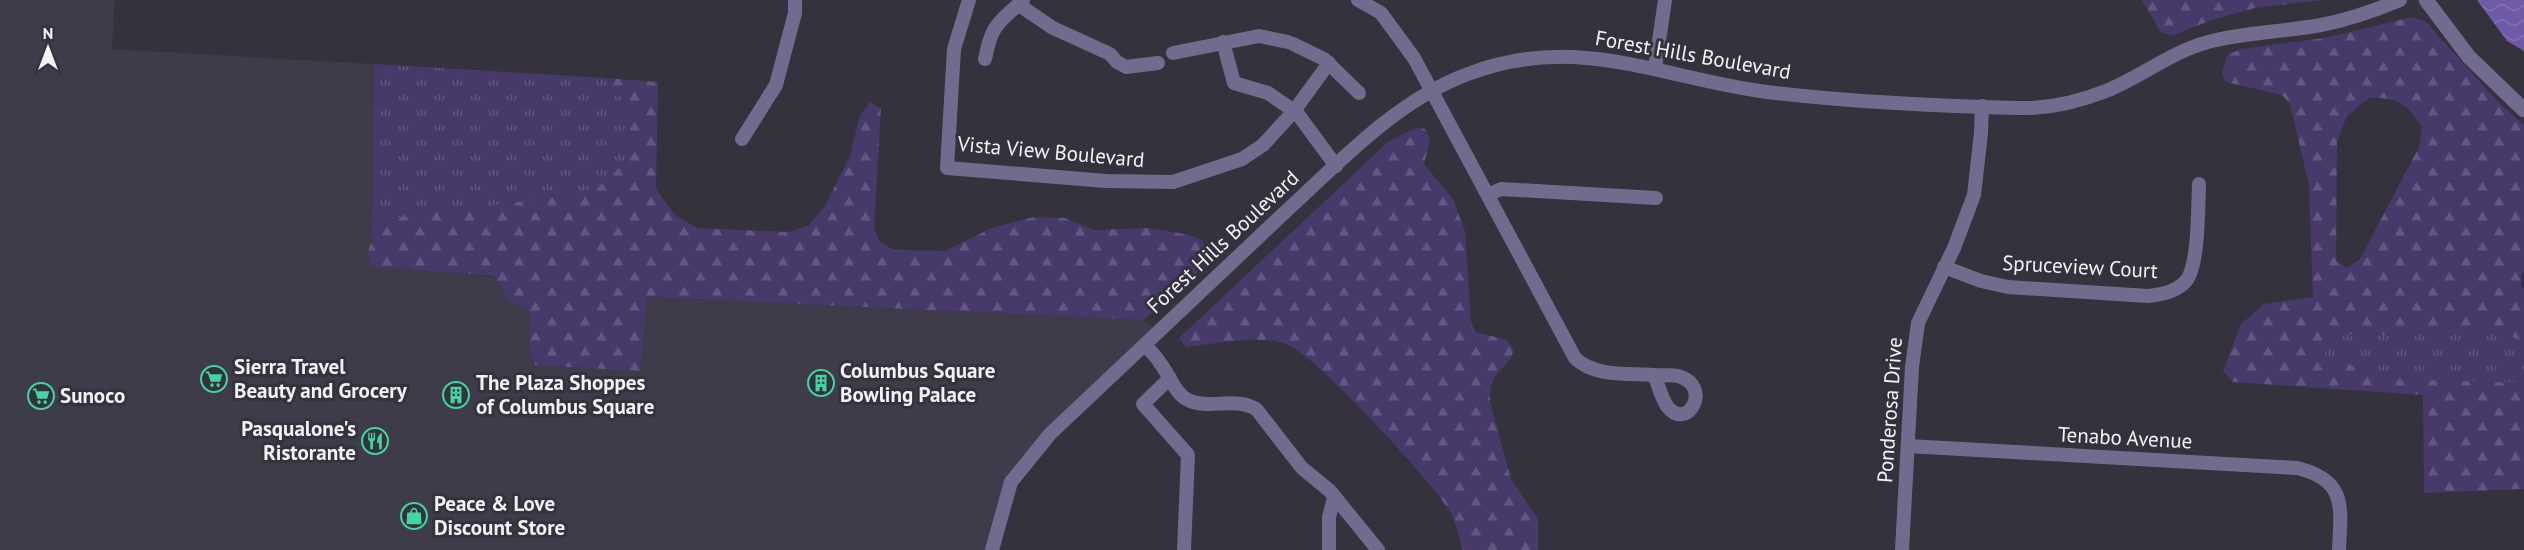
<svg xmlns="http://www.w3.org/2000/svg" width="2524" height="550" viewBox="0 0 2524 550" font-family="'PT Sans',sans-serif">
  <defs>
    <pattern id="grass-tufts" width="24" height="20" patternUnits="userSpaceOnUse" patternTransform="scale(1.5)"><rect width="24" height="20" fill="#48396b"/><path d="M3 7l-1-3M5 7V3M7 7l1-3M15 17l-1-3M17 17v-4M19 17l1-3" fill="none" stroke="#635681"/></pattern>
    <pattern id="forest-firs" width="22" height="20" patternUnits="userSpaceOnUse" patternTransform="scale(1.5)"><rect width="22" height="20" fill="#48396b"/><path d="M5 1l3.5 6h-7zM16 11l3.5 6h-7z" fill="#635681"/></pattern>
    <pattern id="water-waves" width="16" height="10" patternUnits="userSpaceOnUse" patternTransform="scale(1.5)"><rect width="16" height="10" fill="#7059a6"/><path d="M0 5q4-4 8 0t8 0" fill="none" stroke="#8571b3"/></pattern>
  </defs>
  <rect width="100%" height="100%" fill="#34323c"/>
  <polygon fill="#3e3b4b" points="0,0 115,0 112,49 374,64 372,240 369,262 494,277 509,299 528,310 531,315 529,352 647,297 1143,320 1158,331 1013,480 991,550 0,550"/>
  <g fill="url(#grass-tufts)">
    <polygon points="374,64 605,78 622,99 633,143 626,162 597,188 565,196 386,225 372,240"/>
    <polygon points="2444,328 2499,331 2524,342 2524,383 2395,379 2326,358 2322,339 2327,334 2402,335"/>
  </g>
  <g fill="url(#forest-firs)" fill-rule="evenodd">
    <polygon points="2142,0 2323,0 2255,8 2212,20 2171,36 2160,31"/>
    <path d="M2412 17 2425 21 2499 103 2524 125V272L2521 274V287L2524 290V342L2499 331 2444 328 2402 335 2327 334 2322 339 2326 357 2395 379 2524 383V489L2424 493 2423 395 2233 382 2223 371 2241 324 2264 304 2313 297 2309 185 2290 104 2282 95 2226 82 2222 74 2227 55 2241 49 2325 38ZM2369 98C2398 97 2406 103 2422 127L2419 147 2360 259 2347 268 2336 261 2337 141 2347 116Z"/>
    <path d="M605 78 658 82 656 189 675 215 697 228 788 232 808 226 825 206 850 156 860 115 870 102 881 109 874 228 880 242 894 250 945 251 994 227 1034 217 1065 218 1094 230 1148 228 1185 234 1202 240 1211 260 1143 320 647 297 640 371 535 365 529 352 531 315 528 310 509 300 494 276 372 266C359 246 384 226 399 217L565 196 597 188 626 162 633 143 622 99Z"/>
    <path d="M1418 127 1425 129 1430 140 1424 164 1453 199 1465 231 1471 323 1476 332 1507 340 1514 350C1505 375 1490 367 1490 402L1511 479 1538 519V550H1463C1459 538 1456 522 1450 511 1432 482 1315 354 1286 344 1259 334 1215 344 1186 347L1179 338 1389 141Z"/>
  </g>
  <polygon fill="url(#water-waves)" points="2477,0 2524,0 2524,51 2507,41"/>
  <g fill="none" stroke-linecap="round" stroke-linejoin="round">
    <g stroke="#736b8d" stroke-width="14">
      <polyline points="969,0 954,49 947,168 1106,181 1173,182 1242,159 1263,145 1294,111 1329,63"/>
      <path d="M1358 0 1381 13 1414 58 1575 358C1594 377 1628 373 1654 375 1658 384 1661 397 1667 406 1687 433 1714 386 1678 376 1671 375 1662 375 1654 375"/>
      <polyline points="1019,5 1053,28 1110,54 1117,62 1126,67 1158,63"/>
      <polyline points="1223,42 1234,83 1268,93 1297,113 1336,166"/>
      <polyline points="1293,44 1324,59 1359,93"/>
      <polyline points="1173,53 1259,36 1288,42"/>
      <path d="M985 59C992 23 998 24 1023 0"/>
      <polyline points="1655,68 1665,0"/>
      <polyline points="742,139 776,85 795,13 795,0"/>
      <polyline points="1488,195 1501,189 1656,198"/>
      <path d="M1944 267 1981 281 2008 287 2148 296C2163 294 2176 292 2186 281 2199 266 2198 205 2199 184"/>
      <path d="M1145 345C1150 351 1156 356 1160 363 1169 374 1175 394 1188 400 1208 410 1239 396 1257 410L1302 468 1330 491 1378 550"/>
      <polyline points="1170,378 1143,404 1188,455 1184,550"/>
      <path d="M1908 446 2297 468C2347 480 2341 507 2339 550"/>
      <path d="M992 550 1011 482 1050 434C1127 361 1204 288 1282 215 1339 163 1395 101 1468 74 1577 32 1660 78 1767 92 1849 102 1934 106 2017 108 2046 109 2078 102 2106 91 2141 77 2171 52 2208 42 2246 32 2283 32 2321 25 2347 20 2376 10 2400 0"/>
      <polyline points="1329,550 1329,517 1334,498"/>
      <polyline points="1902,550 1912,367 1918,323 1954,248 1974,195 1981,133 1982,106"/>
    </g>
    <polyline stroke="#736b8d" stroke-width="15" points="2426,0 2469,57 2524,110"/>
  </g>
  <defs>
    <symbol id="supermarket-ring" viewBox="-11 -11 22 22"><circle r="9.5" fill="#34323c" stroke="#42d4a1" stroke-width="1.5"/><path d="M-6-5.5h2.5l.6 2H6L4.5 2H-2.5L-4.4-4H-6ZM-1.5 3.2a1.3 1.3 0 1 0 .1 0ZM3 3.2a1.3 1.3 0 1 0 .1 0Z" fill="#42d4a1"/></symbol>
    <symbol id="building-ring" viewBox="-11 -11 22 22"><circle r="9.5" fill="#34323c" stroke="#42d4a1" stroke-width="1.5"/><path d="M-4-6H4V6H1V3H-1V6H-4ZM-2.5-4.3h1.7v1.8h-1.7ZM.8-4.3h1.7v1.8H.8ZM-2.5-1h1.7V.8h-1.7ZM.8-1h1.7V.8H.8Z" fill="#42d4a1"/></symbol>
    <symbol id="restaurant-ring" viewBox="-11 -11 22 22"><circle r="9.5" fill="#34323c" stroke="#42d4a1" stroke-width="1.5"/><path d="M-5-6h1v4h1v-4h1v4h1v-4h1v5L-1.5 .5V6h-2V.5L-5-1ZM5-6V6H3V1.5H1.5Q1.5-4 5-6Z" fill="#42d4a1"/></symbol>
    <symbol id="shop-ring" viewBox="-11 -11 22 22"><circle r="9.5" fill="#34323c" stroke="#42d4a1" stroke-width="1.5"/><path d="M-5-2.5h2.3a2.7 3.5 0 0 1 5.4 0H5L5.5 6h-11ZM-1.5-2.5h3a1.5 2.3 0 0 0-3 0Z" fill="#42d4a1"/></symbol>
  </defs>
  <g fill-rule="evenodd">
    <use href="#supermarket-ring" x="199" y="364" width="30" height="30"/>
    <use href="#building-ring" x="806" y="368" width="30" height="30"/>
    <use href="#building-ring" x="441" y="380" width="30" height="30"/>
    <use href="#supermarket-ring" x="26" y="381" width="30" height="30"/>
    <use href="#restaurant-ring" x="360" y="426" width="30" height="30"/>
    <use href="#shop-ring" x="399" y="501" width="30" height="30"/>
  </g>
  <g text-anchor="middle" stroke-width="6" stroke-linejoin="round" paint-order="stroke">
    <g font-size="21" fill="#f2f1f8" stroke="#34323c">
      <text transform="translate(1693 55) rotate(10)" y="7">Forest Hills Boulevard</text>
      <text transform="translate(1051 152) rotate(5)" y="7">Vista View Boulevard</text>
      <text transform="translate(1223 242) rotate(-43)" y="7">Forest Hills Boulevard</text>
      <text transform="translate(2080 267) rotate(3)" y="7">Spruceview Court</text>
      <text transform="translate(1890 410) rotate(-86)" y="7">Ponderosa Drive</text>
      <text transform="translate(2125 438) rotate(3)" y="7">Tenabo Avenue</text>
    </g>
    <g font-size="21" font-weight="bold" fill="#f2f1f8" stroke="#34323c" text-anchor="start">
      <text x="234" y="374">Sierra Travel<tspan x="234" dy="24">Beauty and Grocery</tspan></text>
      <text x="840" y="378">Columbus Square<tspan x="840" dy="24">Bowling Palace</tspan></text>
      <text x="476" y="390">The Plaza Shoppes<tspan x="476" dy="24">of Columbus Square</tspan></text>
      <text x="60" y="403">Sunoco</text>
      <text x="356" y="436" text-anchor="end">Pasqualone's<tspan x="356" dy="24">Ristorante</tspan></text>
      <text x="434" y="511">Peace &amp; Love<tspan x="434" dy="24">Discount Store</tspan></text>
    </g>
  </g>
  <g transform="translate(48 48)" stroke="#34323c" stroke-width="4.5" paint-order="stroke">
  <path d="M0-4.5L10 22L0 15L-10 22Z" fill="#f2f1f8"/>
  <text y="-9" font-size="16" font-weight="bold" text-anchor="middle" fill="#f2f1f8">N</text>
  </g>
</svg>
